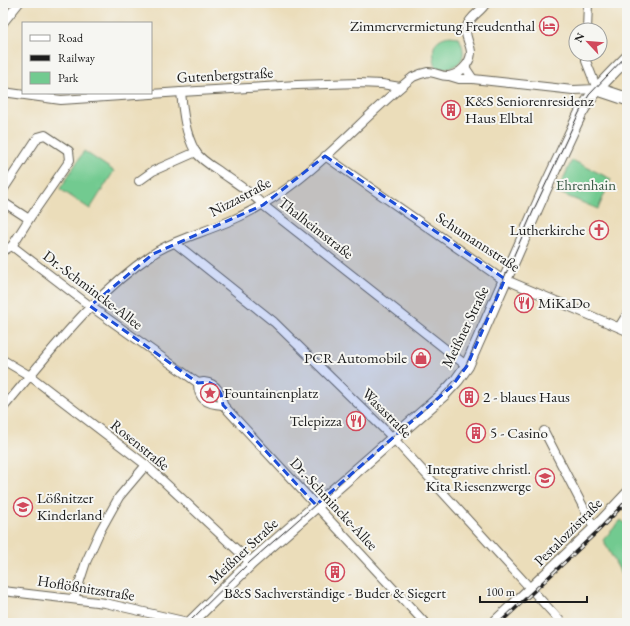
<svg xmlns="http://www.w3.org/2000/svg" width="630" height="626" viewBox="0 0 630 626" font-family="'EB Garamond',serif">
  <rect width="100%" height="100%" fill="#f6f6f2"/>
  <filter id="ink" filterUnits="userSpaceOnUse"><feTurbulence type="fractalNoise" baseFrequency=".025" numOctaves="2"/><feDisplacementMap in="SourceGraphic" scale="8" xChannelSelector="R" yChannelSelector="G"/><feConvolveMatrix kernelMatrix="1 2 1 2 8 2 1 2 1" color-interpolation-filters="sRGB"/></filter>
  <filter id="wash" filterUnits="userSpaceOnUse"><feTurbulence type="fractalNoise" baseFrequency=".012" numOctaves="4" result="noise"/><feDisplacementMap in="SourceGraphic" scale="16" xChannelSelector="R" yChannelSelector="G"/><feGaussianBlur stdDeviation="0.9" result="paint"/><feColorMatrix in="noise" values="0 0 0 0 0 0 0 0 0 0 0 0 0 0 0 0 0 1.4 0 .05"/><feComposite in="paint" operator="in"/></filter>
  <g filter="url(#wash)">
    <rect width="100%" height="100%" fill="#ebddba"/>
    <g fill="#72ca90" stroke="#477356">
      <path d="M449 36 459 37C460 41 463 46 463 50 465 65 449 70 436 69 433 53 429 40 449 36Z"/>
      <polygon points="84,151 114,171 90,209 60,189"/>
      <polygon points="572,160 611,179 598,209 557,192"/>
      <polygon points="204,385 215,390 218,400 214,401 205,396 201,386"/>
      <polygon points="621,520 627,525 627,584 603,540"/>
    </g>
  </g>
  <g filter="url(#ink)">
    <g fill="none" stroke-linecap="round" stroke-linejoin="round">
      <defs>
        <g id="street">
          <polyline points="3,23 19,3"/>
          <polyline points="587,30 588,3"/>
          <polyline points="465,67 473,79 573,90 597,89 586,61 586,54"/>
          <polyline points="449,76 459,79 473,79"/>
          <polyline points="3,92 61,100 181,92 297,85 359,83 382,84 400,87"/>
          <path d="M181 92C183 112 185 133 195 151 200 159 211 166 219 171 234 182 250 191 263 205L467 366"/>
          <polyline points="325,156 499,277 627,331"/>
          <polyline points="139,181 153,171 196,152"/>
          <polyline points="3,190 38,137 45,135 69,151 70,160 29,219"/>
          <polyline points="3,202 29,219 12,246 3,251"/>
          <polyline points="175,243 274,322 392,437 562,623"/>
          <polyline points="12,246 90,306 198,383"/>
          <polyline points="619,327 627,314"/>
          <polyline points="3,360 30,376 146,465 251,563"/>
          <path d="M204 382C217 383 221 393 223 405 207 404 198 400 198 383Z"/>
          <polyline points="223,405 425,623"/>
          <path d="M3 408C49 354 93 294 153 254 164 246 178 241 191 236 215 227 241 218 263 204 320 171 362 117 413 77 417 75 423 73 428 72 435 72 442 77 449 76 460 74 470 64 471 53 471 43 463 36 467 26 470 16 481 12 486 3"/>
          <polyline points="544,431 590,520 594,527"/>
          <polyline points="3,591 105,603 192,623"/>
          <polyline points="74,599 86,562 100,531 119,497 146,465"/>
          <polyline points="492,623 594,527 627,492"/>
        </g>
        <g id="secondary">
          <polyline points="597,89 627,99"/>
          <path d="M190 623 251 563 444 394 457 380 467 366 545 189 580 114C592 92 610 75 627 58"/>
        </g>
      </defs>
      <use href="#street" stroke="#646053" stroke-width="10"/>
      <use href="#secondary" stroke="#646053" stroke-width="14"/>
      <use href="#street" stroke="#fff" stroke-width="8"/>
      <use href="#secondary" stroke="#fff" stroke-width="12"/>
      <polyline stroke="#1c1c1c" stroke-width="1" points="188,623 250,562 444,392 456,379 466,365 535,207 579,113 589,95 627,55"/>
      <defs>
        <polyline id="rail" points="500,623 598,531 627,501"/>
      </defs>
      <use href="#rail" stroke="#1c1c1c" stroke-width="3.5"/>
      <use href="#rail" stroke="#f6f6f2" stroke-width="2" stroke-dasharray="6" stroke-linecap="butt"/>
    </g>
  </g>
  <path fill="#1d4ed8" fill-opacity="0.2" stroke="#1d4ed8" stroke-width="3" stroke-dasharray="8 5" stroke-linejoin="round" d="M325 156 505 279 467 366 452 386 316 505 223 405 221 394 216 386 208 382 198 383 90 306 153 254 263 205Z"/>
  <defs>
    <symbol id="hotel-ring" viewBox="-11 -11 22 22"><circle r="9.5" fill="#f6f6f2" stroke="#d1495b" stroke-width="1.5"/><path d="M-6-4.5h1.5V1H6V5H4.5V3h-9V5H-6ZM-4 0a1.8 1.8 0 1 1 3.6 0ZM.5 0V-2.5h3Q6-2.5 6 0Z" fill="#d1495b"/></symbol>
    <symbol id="building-ring" viewBox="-11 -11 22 22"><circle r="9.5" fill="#f6f6f2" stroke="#d1495b" stroke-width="1.5"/><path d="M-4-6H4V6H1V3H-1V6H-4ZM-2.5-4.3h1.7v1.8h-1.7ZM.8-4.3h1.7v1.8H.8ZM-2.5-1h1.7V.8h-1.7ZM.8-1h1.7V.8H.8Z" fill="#d1495b"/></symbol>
    <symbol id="church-ring" viewBox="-11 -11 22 22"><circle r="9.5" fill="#f6f6f2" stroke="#d1495b" stroke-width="1.5"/><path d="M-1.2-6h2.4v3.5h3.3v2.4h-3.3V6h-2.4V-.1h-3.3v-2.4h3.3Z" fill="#d1495b"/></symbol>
    <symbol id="restaurant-ring" viewBox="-11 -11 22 22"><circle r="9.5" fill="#f6f6f2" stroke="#d1495b" stroke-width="1.5"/><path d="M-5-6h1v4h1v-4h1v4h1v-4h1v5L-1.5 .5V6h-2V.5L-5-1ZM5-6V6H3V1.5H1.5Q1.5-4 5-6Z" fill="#d1495b"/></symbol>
    <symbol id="shop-ring" viewBox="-11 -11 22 22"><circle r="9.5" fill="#f6f6f2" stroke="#d1495b" stroke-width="1.5"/><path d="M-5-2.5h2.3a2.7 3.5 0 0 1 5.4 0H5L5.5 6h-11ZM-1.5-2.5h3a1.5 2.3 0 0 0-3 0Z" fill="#d1495b"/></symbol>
    <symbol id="sight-ring" viewBox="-11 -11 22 22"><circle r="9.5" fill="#f6f6f2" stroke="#d1495b" stroke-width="1.5"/><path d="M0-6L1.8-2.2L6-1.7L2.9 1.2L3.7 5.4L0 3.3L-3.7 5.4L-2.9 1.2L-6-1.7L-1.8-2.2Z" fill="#d1495b"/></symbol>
    <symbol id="school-ring" viewBox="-11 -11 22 22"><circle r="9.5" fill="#f6f6f2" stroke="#d1495b" stroke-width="1.5"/><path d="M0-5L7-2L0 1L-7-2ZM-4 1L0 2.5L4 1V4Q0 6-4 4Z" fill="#d1495b"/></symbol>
  </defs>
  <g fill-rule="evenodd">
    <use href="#hotel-ring" x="538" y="15" width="22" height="22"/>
    <use href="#building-ring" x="440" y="99" width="22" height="22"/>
    <use href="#church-ring" x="588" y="219" width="22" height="22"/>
    <use href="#restaurant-ring" x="513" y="292" width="22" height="22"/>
    <use href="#shop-ring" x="410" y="347" width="22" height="22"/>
    <use href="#sight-ring" x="199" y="382" width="22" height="22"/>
    <use href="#building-ring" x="458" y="386" width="22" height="22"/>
    <use href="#restaurant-ring" x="345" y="410" width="22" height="22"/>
    <use href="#building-ring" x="465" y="422" width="22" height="22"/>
    <use href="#school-ring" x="534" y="467" width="22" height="22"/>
    <use href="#school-ring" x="12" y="496" width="22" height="22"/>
    <use href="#building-ring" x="324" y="561" width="22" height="22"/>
  </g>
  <g text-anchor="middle" stroke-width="4" stroke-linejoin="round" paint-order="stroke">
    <g font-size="15" fill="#1c1c1c" stroke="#f6f6f2" text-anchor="start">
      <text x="535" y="31" text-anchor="end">Zimmervermietung Freudenthal</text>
      <text x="465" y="106">K&amp;S Seniorenresidenz<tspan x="465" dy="17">Haus Elbtal</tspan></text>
      <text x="585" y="235" text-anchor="end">Lutherkirche</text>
      <text x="538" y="308">MiKaDo</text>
      <text x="407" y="363" text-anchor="end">PCR Automobile</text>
      <text x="224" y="398">Fountainenplatz</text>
      <text x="483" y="402">2 - blaues Haus</text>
      <text x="342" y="426" text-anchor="end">Telepizza</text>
      <text x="490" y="438">5 - Casino</text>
      <text x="531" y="474" text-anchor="end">Integrative christl.<tspan x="531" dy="17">Kita Riesenzwerge</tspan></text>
      <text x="37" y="503">Lößnitzer<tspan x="37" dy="17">Kinderland</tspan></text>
      <text x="335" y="598" text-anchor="middle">B&amp;S Sachverständige - Buder &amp; Siegert</text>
    </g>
    <g font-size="15" fill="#1c1c1c" stroke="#f6f6f2">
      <text transform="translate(225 75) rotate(-3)" y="5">Gutenbergstraße</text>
      <text transform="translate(240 197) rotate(-28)" y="5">Nizzastraße</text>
      <text transform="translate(316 228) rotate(38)" y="5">Thalheimstraße</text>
      <text transform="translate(478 242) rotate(33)" y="5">Schumannstraße</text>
      <text transform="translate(93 290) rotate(37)" y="5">Dr.-Schmincke-Allee</text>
      <text transform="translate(465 327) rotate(-64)" y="5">Meißner Straße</text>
      <text transform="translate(387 413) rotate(45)" y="5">Wasastraße</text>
      <text transform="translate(140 445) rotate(39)" y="5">Rosenstraße</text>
      <text transform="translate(334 504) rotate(47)" y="5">Dr.-Schmincke-Allee</text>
      <text transform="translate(568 532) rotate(-45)" y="5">Pestalozzistraße</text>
      <text transform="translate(243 551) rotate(-43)" y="5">Meißner Straße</text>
      <text transform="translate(86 588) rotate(9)" y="5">Hoflößnitzstraße</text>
    </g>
    <g font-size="15" fill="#3a5945" stroke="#f6f6f2">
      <text x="586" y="190">Ehrenhain</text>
    </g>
  </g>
  <rect width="630" height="626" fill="none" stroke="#f6f6f2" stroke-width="16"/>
  <rect x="22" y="22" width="130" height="72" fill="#f6f6f2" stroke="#9f9f9c"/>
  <rect x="30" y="35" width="20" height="6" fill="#ffffff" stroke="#9f9f9c"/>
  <text x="58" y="42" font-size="12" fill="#1c1c1c">Road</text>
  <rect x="30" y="55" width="20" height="6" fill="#1c1c1c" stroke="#9f9f9c"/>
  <text x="58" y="62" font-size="12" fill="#1c1c1c">Railway</text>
  <rect x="30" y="72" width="20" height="12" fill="#72ca90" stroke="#9f9f9c"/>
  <text x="58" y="82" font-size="12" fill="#1c1c1c">Park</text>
  <g transform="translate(588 42) rotate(296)"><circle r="19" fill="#f6f6f2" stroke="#9f9f9c"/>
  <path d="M0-3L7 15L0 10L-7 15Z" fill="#d1495b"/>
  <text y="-6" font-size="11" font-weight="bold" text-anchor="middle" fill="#1c1c1c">N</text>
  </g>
  <path d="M480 596v6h107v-6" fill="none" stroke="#1c1c1c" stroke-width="2"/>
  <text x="486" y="596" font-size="12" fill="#1c1c1c" stroke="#f6f6f2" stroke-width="3" paint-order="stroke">100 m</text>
</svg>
